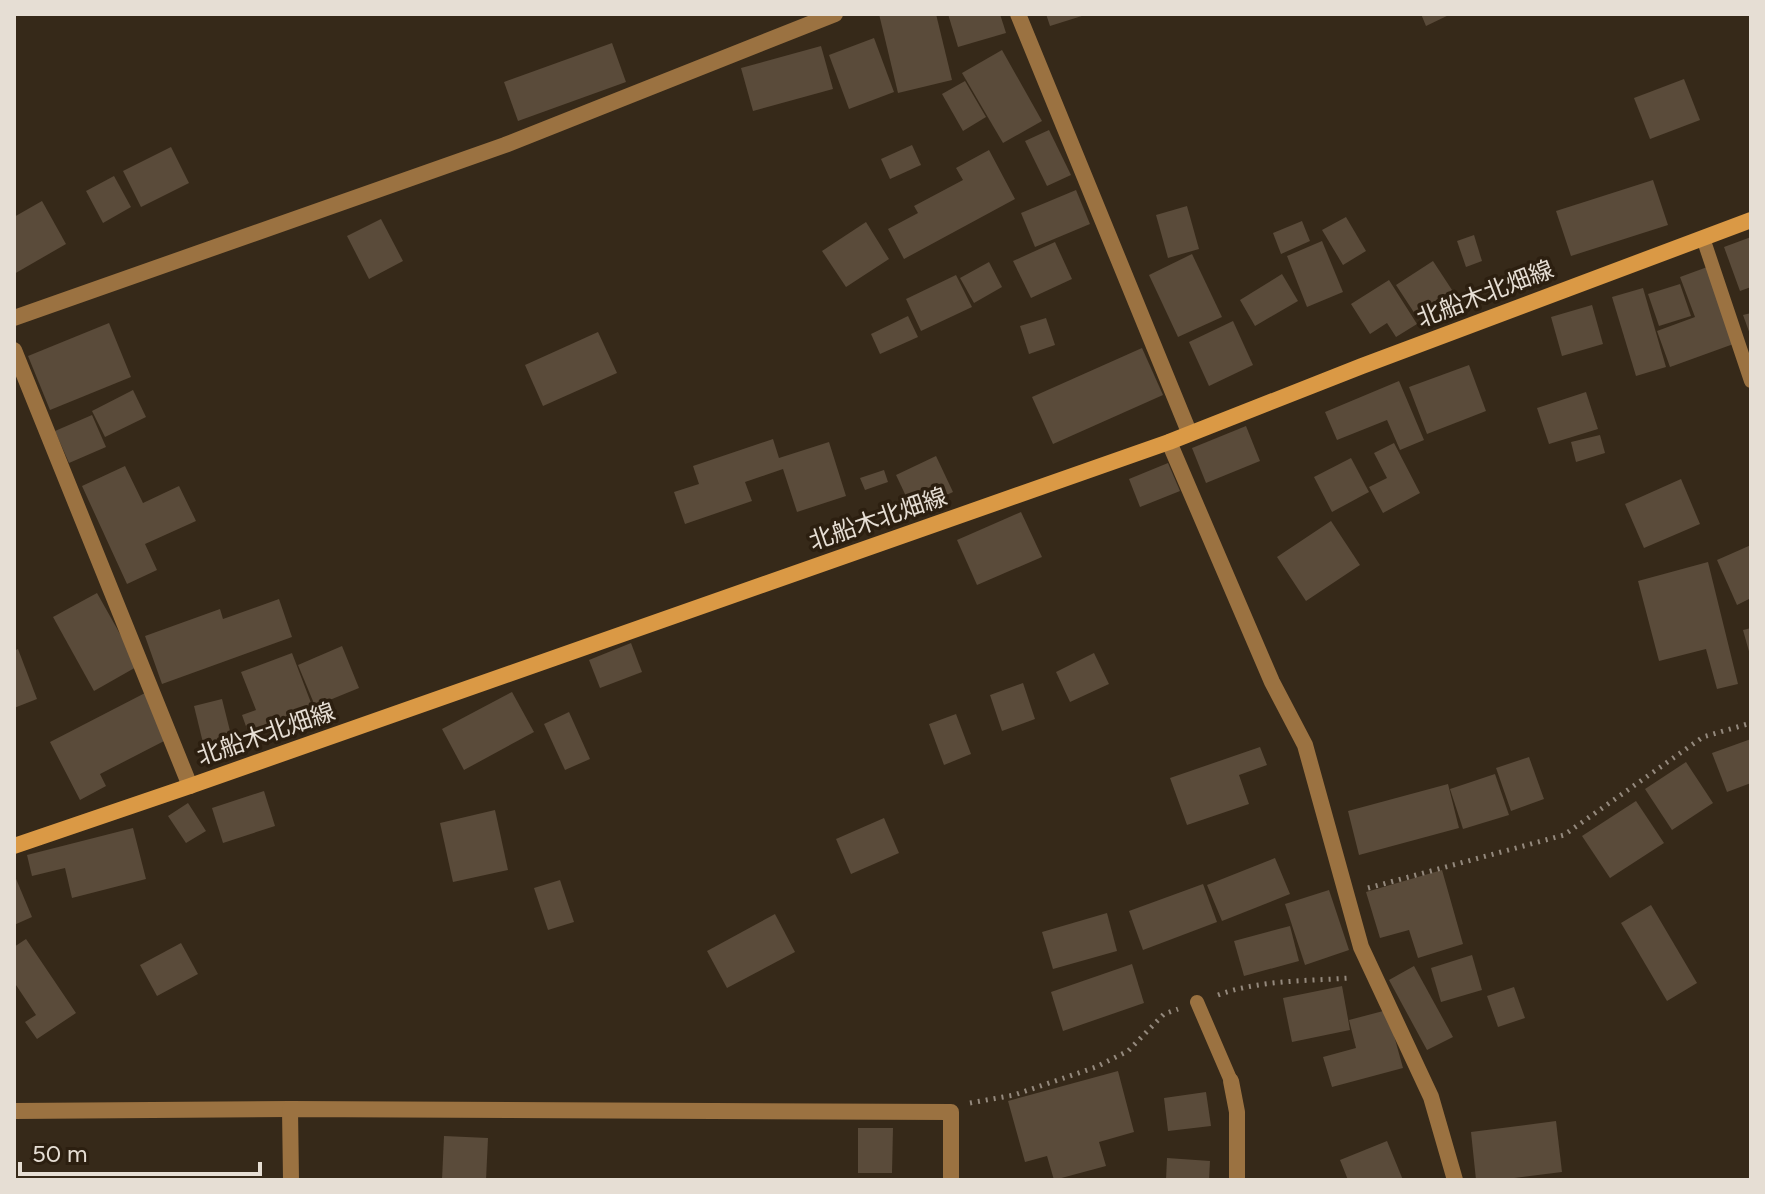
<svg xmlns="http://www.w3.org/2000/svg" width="1765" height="1194" viewBox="0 0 1765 1194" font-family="Figtree,'Noto Sans JP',sans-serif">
  <rect width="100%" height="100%" fill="#362919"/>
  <g fill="#5a4b3a">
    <polygon points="879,14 936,14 952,80 898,93"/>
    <polygon points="948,14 1000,14 1006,33 958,47"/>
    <polygon points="1046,14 1085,14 1085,15 1050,26"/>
    <polygon points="1421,14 1451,14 1426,26"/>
    <polygon points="874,38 894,92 849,109 829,55"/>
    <polygon points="612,43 626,82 518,121 504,82"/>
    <polygon points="821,46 833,89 753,111 741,68"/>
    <polygon points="1002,50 1042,121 1003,143 962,73"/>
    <polygon points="1684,79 1700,120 1650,139 1634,98"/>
    <polygon points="965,81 986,117 963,131 942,94"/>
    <polygon points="1049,130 1071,175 1047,186 1025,141"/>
    <polygon points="912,145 921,165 890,179 881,159"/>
    <polygon points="171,147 189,183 141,207 123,171"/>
    <polygon points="989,150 1015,199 904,259 888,229 918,213 914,206 963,180 956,168"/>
    <polygon points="114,176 131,207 103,223 86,191"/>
    <polygon points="1653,180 1668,225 1571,256 1556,211"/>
    <polygon points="1076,190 1090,224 1035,247 1021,213"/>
    <polygon points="42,201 66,244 14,274 14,217"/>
    <polygon points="1187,206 1199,249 1168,258 1156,215"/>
    <polygon points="1346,217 1366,251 1343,265 1322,230"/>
    <polygon points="381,219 403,261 369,279 347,236"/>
    <polygon points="1302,221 1310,241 1281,254 1273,233"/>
    <polygon points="866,222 889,259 846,287 822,251"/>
    <polygon points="1474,235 1482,261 1466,267 1457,241"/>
    <polygon points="1751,237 1751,287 1740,291 1724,247"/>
    <polygon points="1322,241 1343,292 1307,307 1287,256"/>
    <polygon points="1055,242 1072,279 1031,298 1013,261"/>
    <polygon points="1192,254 1222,317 1178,337 1149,275"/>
    <polygon points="1433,261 1452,290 1415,314 1396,285"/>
    <polygon points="989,262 1002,287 974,303 960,278"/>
    <polygon points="1710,266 1739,342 1670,367 1657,331 1695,317 1680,277"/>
    <polygon points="1282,274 1298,301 1255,326 1240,300"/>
    <polygon points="956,275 972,307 921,331 906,299"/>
    <polygon points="1389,280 1417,324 1396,337 1387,323 1370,334 1351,304"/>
    <polygon points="1680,284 1691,316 1659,326 1648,294"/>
    <polygon points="1643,288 1666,367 1636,376 1612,297"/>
    <polygon points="1592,305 1603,344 1562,356 1551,317"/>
    <polygon points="1751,313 1751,337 1743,315"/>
    <polygon points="908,316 918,337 880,354 871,334"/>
    <polygon points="1046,318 1055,345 1029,354 1020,326"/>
    <polygon points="1233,321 1253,365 1209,386 1189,342"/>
    <polygon points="109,323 131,377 50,410 28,356"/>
    <polygon points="598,332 617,373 543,406 525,365"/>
    <polygon points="1142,348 1163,395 1053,444 1032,397"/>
    <polygon points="1469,365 1486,411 1427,434 1409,387"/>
    <polygon points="1399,381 1424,440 1400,450 1387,420 1337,440 1325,412"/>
    <polygon points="133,390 146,417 105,437 92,411"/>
    <polygon points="1586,392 1598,429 1549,444 1537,408"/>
    <polygon points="92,415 106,447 69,463 55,431"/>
    <polygon points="1246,426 1260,461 1206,483 1192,448"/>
    <polygon points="1600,435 1605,453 1576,462 1571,442"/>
    <polygon points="773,439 779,458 829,442 846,496 797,512 783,469 745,482 752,501 685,524 674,492 699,484 693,466"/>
    <polygon points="1394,443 1420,493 1383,513 1369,487 1387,478 1374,453"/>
    <polygon points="936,456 953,492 913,511 896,475"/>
    <polygon points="1351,458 1369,492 1332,512 1314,477"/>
    <polygon points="1168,463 1180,491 1140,507 1129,479"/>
    <polygon points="125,466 143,503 179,486 196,521 145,544 157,570 127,584 82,486"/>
    <polygon points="884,470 888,482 865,490 860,478"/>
    <polygon points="1681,479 1700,524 1644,548 1625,504"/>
    <polygon points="1021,512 1042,557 977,585 957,540"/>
    <polygon points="1331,521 1360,565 1306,601 1277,557"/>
    <polygon points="1751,545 1751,598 1737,605 1717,560"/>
    <polygon points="1708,562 1738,684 1717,689 1706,649 1659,661 1638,581"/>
    <polygon points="97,593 138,666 94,691 53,617"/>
    <polygon points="279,599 292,637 162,684 145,636 220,609 223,619"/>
    <polygon points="1751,628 1751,655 1750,655 1743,630"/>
    <polygon points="631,643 642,672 600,688 589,660"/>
    <polygon points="342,646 359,688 315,706 298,665"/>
    <polygon points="18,649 37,699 14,708 14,651"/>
    <polygon points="292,653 313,708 248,732 242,715 256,710 241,672"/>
    <polygon points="1094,653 1109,684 1070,702 1056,672"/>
    <polygon points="1023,683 1035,719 1002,731 990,695"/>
    <polygon points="512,692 534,732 464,770 442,729"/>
    <polygon points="145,693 168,739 100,774 106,786 80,800 50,742"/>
    <polygon points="222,699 232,739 204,747 194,706"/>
    <polygon points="569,712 590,759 565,770 544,724"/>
    <polygon points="956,714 971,754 944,765 929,724"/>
    <polygon points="1751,739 1751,783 1727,792 1712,753"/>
    <polygon points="1260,747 1267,765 1239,775 1249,804 1187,825 1170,778"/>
    <polygon points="1529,757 1544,799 1511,811 1496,768"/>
    <polygon points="1686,762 1713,803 1672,830 1645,789"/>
    <polygon points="1495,774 1509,815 1463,829 1450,789"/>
    <polygon points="1448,784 1459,828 1359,855 1348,811"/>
    <polygon points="264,791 275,826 223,843 212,808"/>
    <polygon points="1636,801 1664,843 1610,878 1582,836"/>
    <polygon points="188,803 206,831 186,843 168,816"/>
    <polygon points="495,810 508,870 453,882 440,823"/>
    <polygon points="884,818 899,853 851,874 836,839"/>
    <polygon points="133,828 146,879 72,898 65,868 32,876 27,855"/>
    <polygon points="1275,858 1290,894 1222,921 1207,885"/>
    <polygon points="1442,870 1463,944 1418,958 1409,930 1380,938 1366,892"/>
    <polygon points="14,874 32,917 14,925"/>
    <polygon points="560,880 574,922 548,930 534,888"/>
    <polygon points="1203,884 1217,922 1143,950 1129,911"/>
    <polygon points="1329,890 1349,950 1305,965 1285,904"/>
    <polygon points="1651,905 1697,983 1667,1001 1621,923"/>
    <polygon points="1107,913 1117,951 1053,969 1042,932"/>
    <polygon points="775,914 795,952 727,988 707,951"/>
    <polygon points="1290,926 1299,961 1244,976 1234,941"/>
    <polygon points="26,939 76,1013 37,1039 25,1022 36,1015 14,982 14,947"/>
    <polygon points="181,943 198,974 157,996 140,965"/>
    <polygon points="1472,955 1482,990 1441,1002 1431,968"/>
    <polygon points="1132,964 1144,1003 1063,1031 1051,992"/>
    <polygon points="1414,966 1453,1037 1427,1050 1389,980"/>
    <polygon points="1342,986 1350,1030 1292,1042 1283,998"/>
    <polygon points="1514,987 1525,1018 1498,1027 1487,996"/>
    <polygon points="1387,1010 1403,1068 1332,1087 1323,1057 1356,1048 1349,1020"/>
    <polygon points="1118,1071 1134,1132 1099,1142 1106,1166 1054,1180 1047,1156 1025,1162 1008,1101"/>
    <polygon points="1206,1092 1211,1126 1168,1131 1164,1098"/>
    <polygon points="1556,1121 1562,1172 1499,1180 1476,1180 1471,1132"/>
    <polygon points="858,1128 893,1128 892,1173 858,1173"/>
    <polygon points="444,1136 488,1138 486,1180 442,1180"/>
    <polygon points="1387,1141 1403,1180 1348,1180 1340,1160"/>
    <polygon points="1167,1158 1210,1161 1209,1180 1166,1180"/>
  </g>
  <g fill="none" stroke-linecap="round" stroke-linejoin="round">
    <g stroke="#94897d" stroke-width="5" stroke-dasharray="2 6" stroke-linecap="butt">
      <polyline points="1368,888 1564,835 1703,737 1751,723"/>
      <path d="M1218 995C1259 980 1307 981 1350 978"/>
      <polyline points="970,1103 1014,1095 1096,1067 1128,1051 1164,1014 1178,1009"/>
    </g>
    <g stroke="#9b7241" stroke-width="14">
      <polyline points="1703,238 1751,381"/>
      <polyline points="1197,1002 1231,1081"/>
    </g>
    <g stroke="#9b7241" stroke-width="16">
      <polyline points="14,318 505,145 835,14"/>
      <polyline points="14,350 190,786"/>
      <polyline points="1169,442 1272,682 1305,745 1361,947 1431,1097 1455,1180"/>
      <polyline points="1231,1081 1237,1112 1237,1180"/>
      <polyline points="14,1111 290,1109"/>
      <polyline points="291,1180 290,1109 951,1112 951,1180"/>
    </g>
    <polyline stroke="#9b7241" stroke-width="16" points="1018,14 1189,432"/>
    <polyline stroke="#da9945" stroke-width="16" points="14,846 190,786 1169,442 1362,366 1751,220"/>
  </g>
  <g text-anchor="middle" stroke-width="7" stroke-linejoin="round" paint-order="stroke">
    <g font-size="24" fill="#e6ded4" stroke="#2c1f10">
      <text transform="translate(1485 294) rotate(-21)" y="8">北船木北畑線</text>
      <text transform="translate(878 519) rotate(-19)" y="8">北船木北畑線</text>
      <text transform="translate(266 734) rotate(-19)" y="8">北船木北畑線</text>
    </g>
  </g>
  <rect width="1765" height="1194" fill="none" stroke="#e6ded4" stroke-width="32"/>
  <path d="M20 1162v12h240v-12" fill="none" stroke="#e6ded4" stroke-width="4"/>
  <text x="32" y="1162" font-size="24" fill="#e6ded4" stroke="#2c1f10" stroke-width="6" paint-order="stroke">50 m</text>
</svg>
